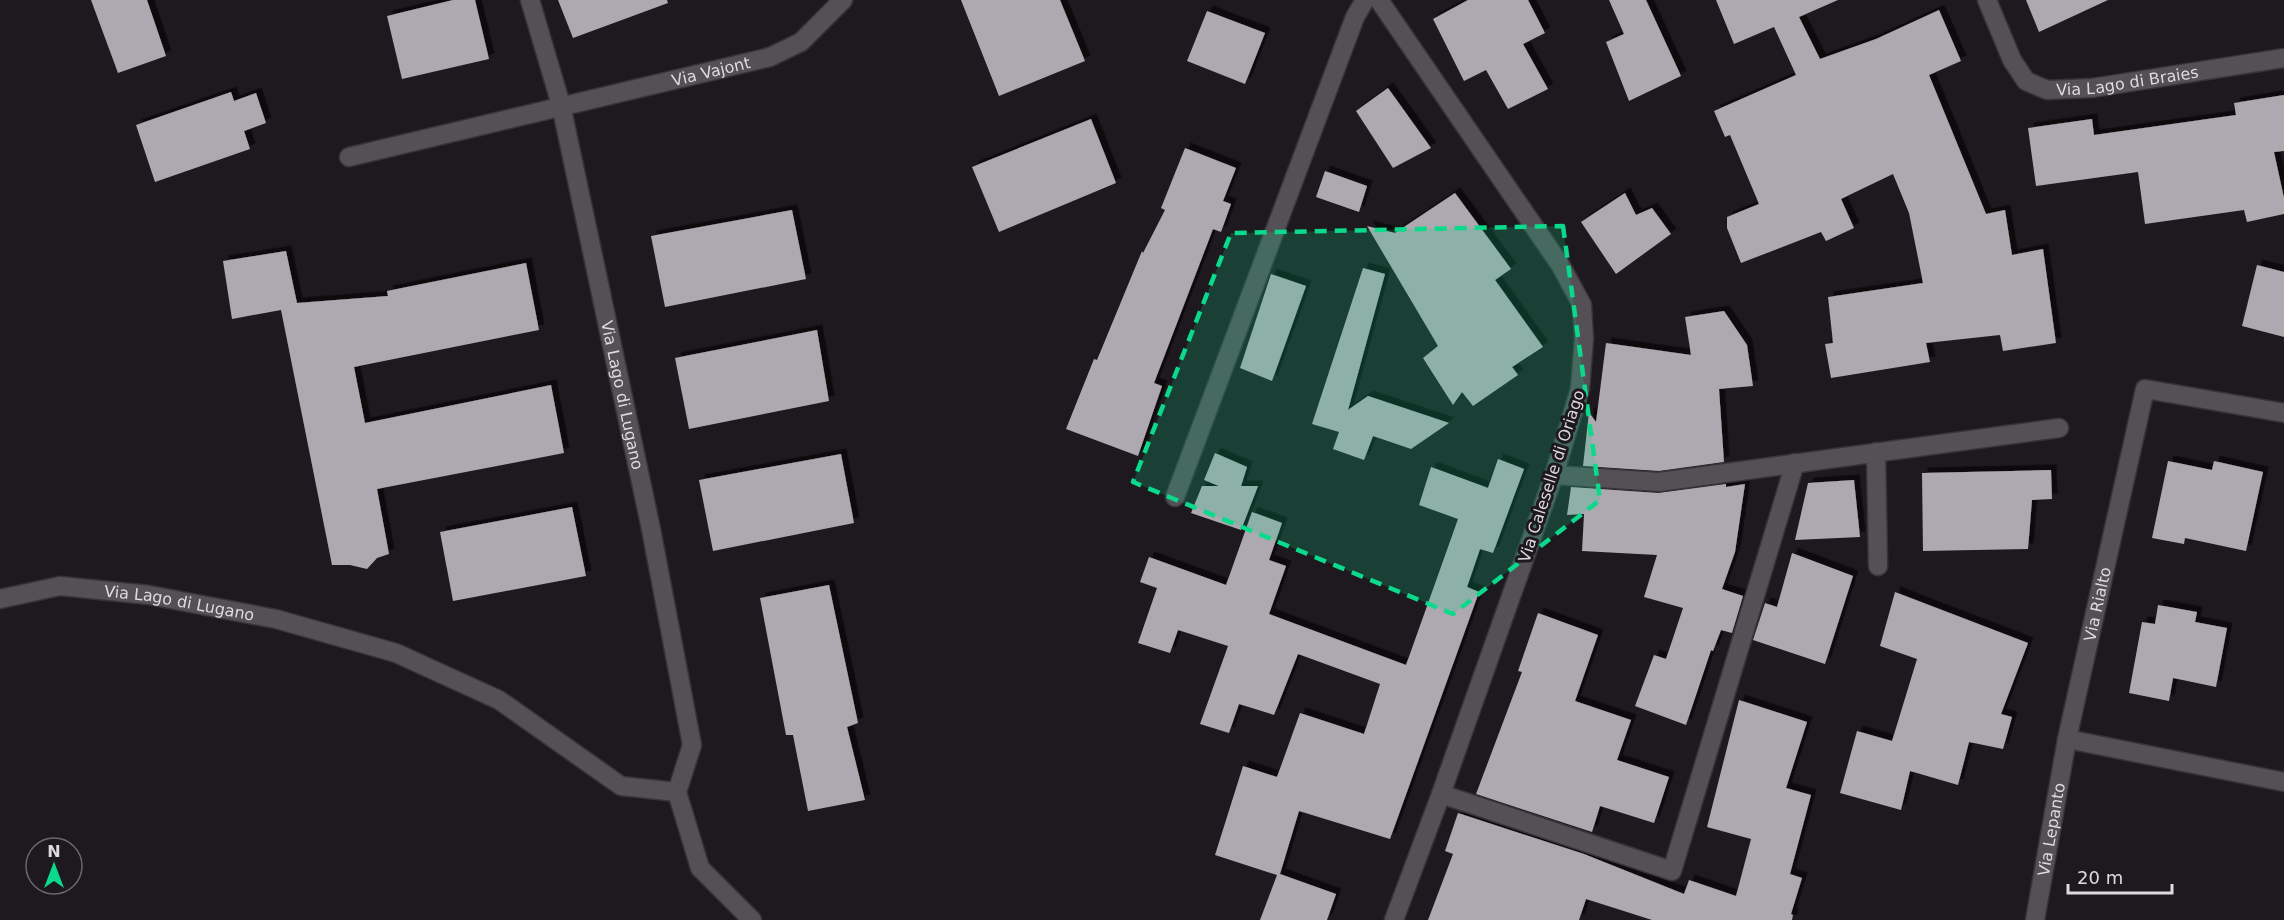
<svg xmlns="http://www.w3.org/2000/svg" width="2284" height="920" viewBox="0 0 2284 920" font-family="'DejaVu Sans',sans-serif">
  <defs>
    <filter id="shadow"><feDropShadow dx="5.5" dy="-5.5" stdDeviation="0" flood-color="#0009"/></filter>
  </defs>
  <rect width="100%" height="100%" fill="#1e191f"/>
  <g fill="#aea8b0" filter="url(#shadow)">
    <polygon points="91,0 147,0 166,56 118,73"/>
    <polygon points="453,0 475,0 489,59 402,79 387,16"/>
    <polygon points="558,0 667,0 668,3 573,38"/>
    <polygon points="961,0 1060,0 1085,61 999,96"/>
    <polygon points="1468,0 1528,0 1545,33 1523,44 1548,89 1508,109 1486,70 1464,81 1433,19"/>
    <polygon points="1609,0 1646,0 1681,76 1629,101 1606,42 1624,34"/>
    <polygon points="1716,0 1838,0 1799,17 1820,59 1876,39 1939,10 1961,61 1929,75 1986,214 2005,210 2012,255 2043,249 2056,343 2003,351 2000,335 1926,343 1930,362 1831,378 1825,344 1833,343 1828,297 1923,283 1909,213 1893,174 1841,199 1854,228 1826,241 1821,232 1741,263 1727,228 1727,217 1759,204 1730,135 1725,137 1714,111 1796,75 1774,27 1734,44"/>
    <polygon points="2026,0 2108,0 2039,32"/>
    <polygon points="1207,11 1265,33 1245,84 1187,61"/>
    <polygon points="1388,88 1431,148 1393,168 1356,111"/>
    <polygon points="231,92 234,101 256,93 266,123 244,131 250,149 155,182 136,125"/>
    <polygon points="2284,95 2284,151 2274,152 2284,198 2284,214 2247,222 2244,210 2145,224 2138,172 2036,186 2028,128 2092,119 2094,135 2236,115 2234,103"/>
    <polygon points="1091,119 1116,183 999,232 972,167"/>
    <polygon points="1185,148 1236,168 1223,201 1231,204 1221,232 1213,229 1154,383 1162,386 1138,456 1066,429 1094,359 1097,360 1142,251 1143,253 1165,210 1161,208"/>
    <polygon points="1325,171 1367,186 1359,212 1316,197"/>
    <polygon points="1455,193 1511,269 1495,280 1543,347 1512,367 1518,375 1473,406 1462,392 1453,405 1423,358 1438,346 1367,226 1395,233"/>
    <polygon points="1625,193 1636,215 1652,208 1671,234 1616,274 1581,222"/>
    <polygon points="792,210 806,279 665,307 651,236"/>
    <polygon points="286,251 297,303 388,296 387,291 526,263 539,330 354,367 365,423 551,385 564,453 377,489 389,554 377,558 367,569 350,565 332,565 281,310 232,319 223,261"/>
    <polygon points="2257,265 2284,272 2284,337 2242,326"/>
    <polygon points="1363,268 1385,274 1348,410 1368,396 1449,423 1411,449 1373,436 1364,460 1333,449 1339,432 1312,424"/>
    <polygon points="1271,274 1306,286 1272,381 1240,368"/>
    <polygon points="1724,311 1747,345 1753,386 1719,389 1724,462 1659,471 1583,466 1589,412 1596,422 1606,343 1691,355 1685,317"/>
    <polygon points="817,330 829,401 689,429 675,358"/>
    <polygon points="1215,453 1247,467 1241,486 1258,486 1241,530 1191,513 1202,486 1219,486 1204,480"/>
    <polygon points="841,454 854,523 713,551 699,480"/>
    <polygon points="1498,459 1524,469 1493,553 1480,549 1467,587 1479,592 1390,839 1299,811 1280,874 1336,894 1327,920 1260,920 1277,875 1215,855 1243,766 1277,777 1300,713 1364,734 1380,684 1298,654 1274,715 1239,704 1229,733 1200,724 1228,646 1178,630 1170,653 1138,643 1157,588 1140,582 1149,557 1226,585 1252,512 1282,523 1269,560 1286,566 1269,614 1406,665 1458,519 1419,505 1431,467 1488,488"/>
    <polygon points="2168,461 2212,470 2214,461 2263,472 2246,551 2185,538 2184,544 2152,538"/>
    <polygon points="2051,470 2052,499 2032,500 2028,549 1923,551 1922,473"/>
    <polygon points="1854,480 1860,537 1795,540 1808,483"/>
    <polygon points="1726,484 1726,487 1745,484 1735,552 1722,589 1743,596 1732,633 1721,630 1713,651 1711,650 1686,725 1635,706 1654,655 1666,659 1683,608 1644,597 1657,555 1582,551 1584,514 1567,515 1571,487 1658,493"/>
    <polygon points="572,507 586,576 453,601 440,532"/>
    <polygon points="1792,553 1853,576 1825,664 1753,640 1765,603 1777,607"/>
    <polygon points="829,585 858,723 847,727 865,800 808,811 793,735 786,735 760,598"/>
    <polygon points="1895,592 2028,643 2001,714 2012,717 2003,749 1969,742 1958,785 1910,771 1901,810 1840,793 1857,731 1892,741 1917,659 1880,646"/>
    <polygon points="2158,605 2197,612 2195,622 2227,628 2216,687 2173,678 2169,701 2129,693 2142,622 2155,624"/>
    <polygon points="1538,613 1598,635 1575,701 1631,720 1617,760 1669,777 1654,823 1600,806 1592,832 1476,794 1522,672 1518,671"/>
    <polygon points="1739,700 1807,722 1786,788 1811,795 1790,874 1802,878 1791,914 1793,915 1792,920 1652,920 1586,899 1579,920 1428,920 1453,854 1445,851 1458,813 1584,854 1684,894 1689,880 1736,896 1751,839 1707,827"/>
  </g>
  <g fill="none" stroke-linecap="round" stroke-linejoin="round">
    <defs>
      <g id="minor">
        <path id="s1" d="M530 0 561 105 651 529 692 745 677 792 700 868 752 920"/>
        <polyline points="1379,0 1561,266 1582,305 1584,339 1580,389 1554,475 1441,794 1394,920"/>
        <path id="s2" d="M1987 0 2012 60 2026 81 2047 90 2092 88 2284 58"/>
        <path id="s3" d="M349 157 770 57 801 42 843 0"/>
        <polyline points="1876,452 1878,566"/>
        <polyline points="1554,475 1659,482 2059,428"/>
        <polyline points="1175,497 1355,17 1365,0"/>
        <path id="s4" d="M0 599 60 586 149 595 276 619 396 653 499 700 621 786 677 792"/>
        <polyline points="2067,739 2284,782"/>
        <polyline points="1441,794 1672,871 1795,463"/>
        <path id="s5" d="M2035 920 2067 739 2145 389 2284 413"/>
      </g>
    </defs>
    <use href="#minor" stroke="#373438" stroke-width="21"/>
    <use href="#minor" stroke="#554f56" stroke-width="18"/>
  </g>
  <path fill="#0bd98b" fill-opacity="0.2" stroke="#0bd98b" stroke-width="4.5" stroke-dasharray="12 8" stroke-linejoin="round" d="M1563 226 1600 500 1453 614 1133 482 1231 233Z"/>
  <g text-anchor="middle" stroke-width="6" stroke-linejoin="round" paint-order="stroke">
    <g font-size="16" fill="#dedbdf" stroke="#1e191f">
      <text dy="6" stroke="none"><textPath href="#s3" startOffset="372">Via Vajont</textPath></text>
      <text dy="6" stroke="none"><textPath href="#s2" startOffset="194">Via Lago di Braies</textPath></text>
      <text dy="6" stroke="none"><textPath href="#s1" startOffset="406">Via Lago di Lugano</textPath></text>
      <text transform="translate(1551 476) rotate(-72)" y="6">Via Caleselle di Oriago</text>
      <text dy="6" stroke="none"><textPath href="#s4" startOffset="182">Via Lago di Lugano</textPath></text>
      <text dy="6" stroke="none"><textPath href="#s5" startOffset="322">Via Rialto</textPath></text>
      <text dy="6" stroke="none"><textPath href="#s5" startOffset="92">Via Lepanto</textPath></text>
    </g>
  </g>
  <g transform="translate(54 866)"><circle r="28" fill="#1e191f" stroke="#6b676c" stroke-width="1.5"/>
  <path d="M0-4.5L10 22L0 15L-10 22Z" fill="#0bd98b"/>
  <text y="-9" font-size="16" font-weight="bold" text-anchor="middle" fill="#dedbdf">N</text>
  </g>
  <path d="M2068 884v9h104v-9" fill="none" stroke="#dedbdf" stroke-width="3"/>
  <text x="2077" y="884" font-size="18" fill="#dedbdf" stroke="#1e191f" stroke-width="4.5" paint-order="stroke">20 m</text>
</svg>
